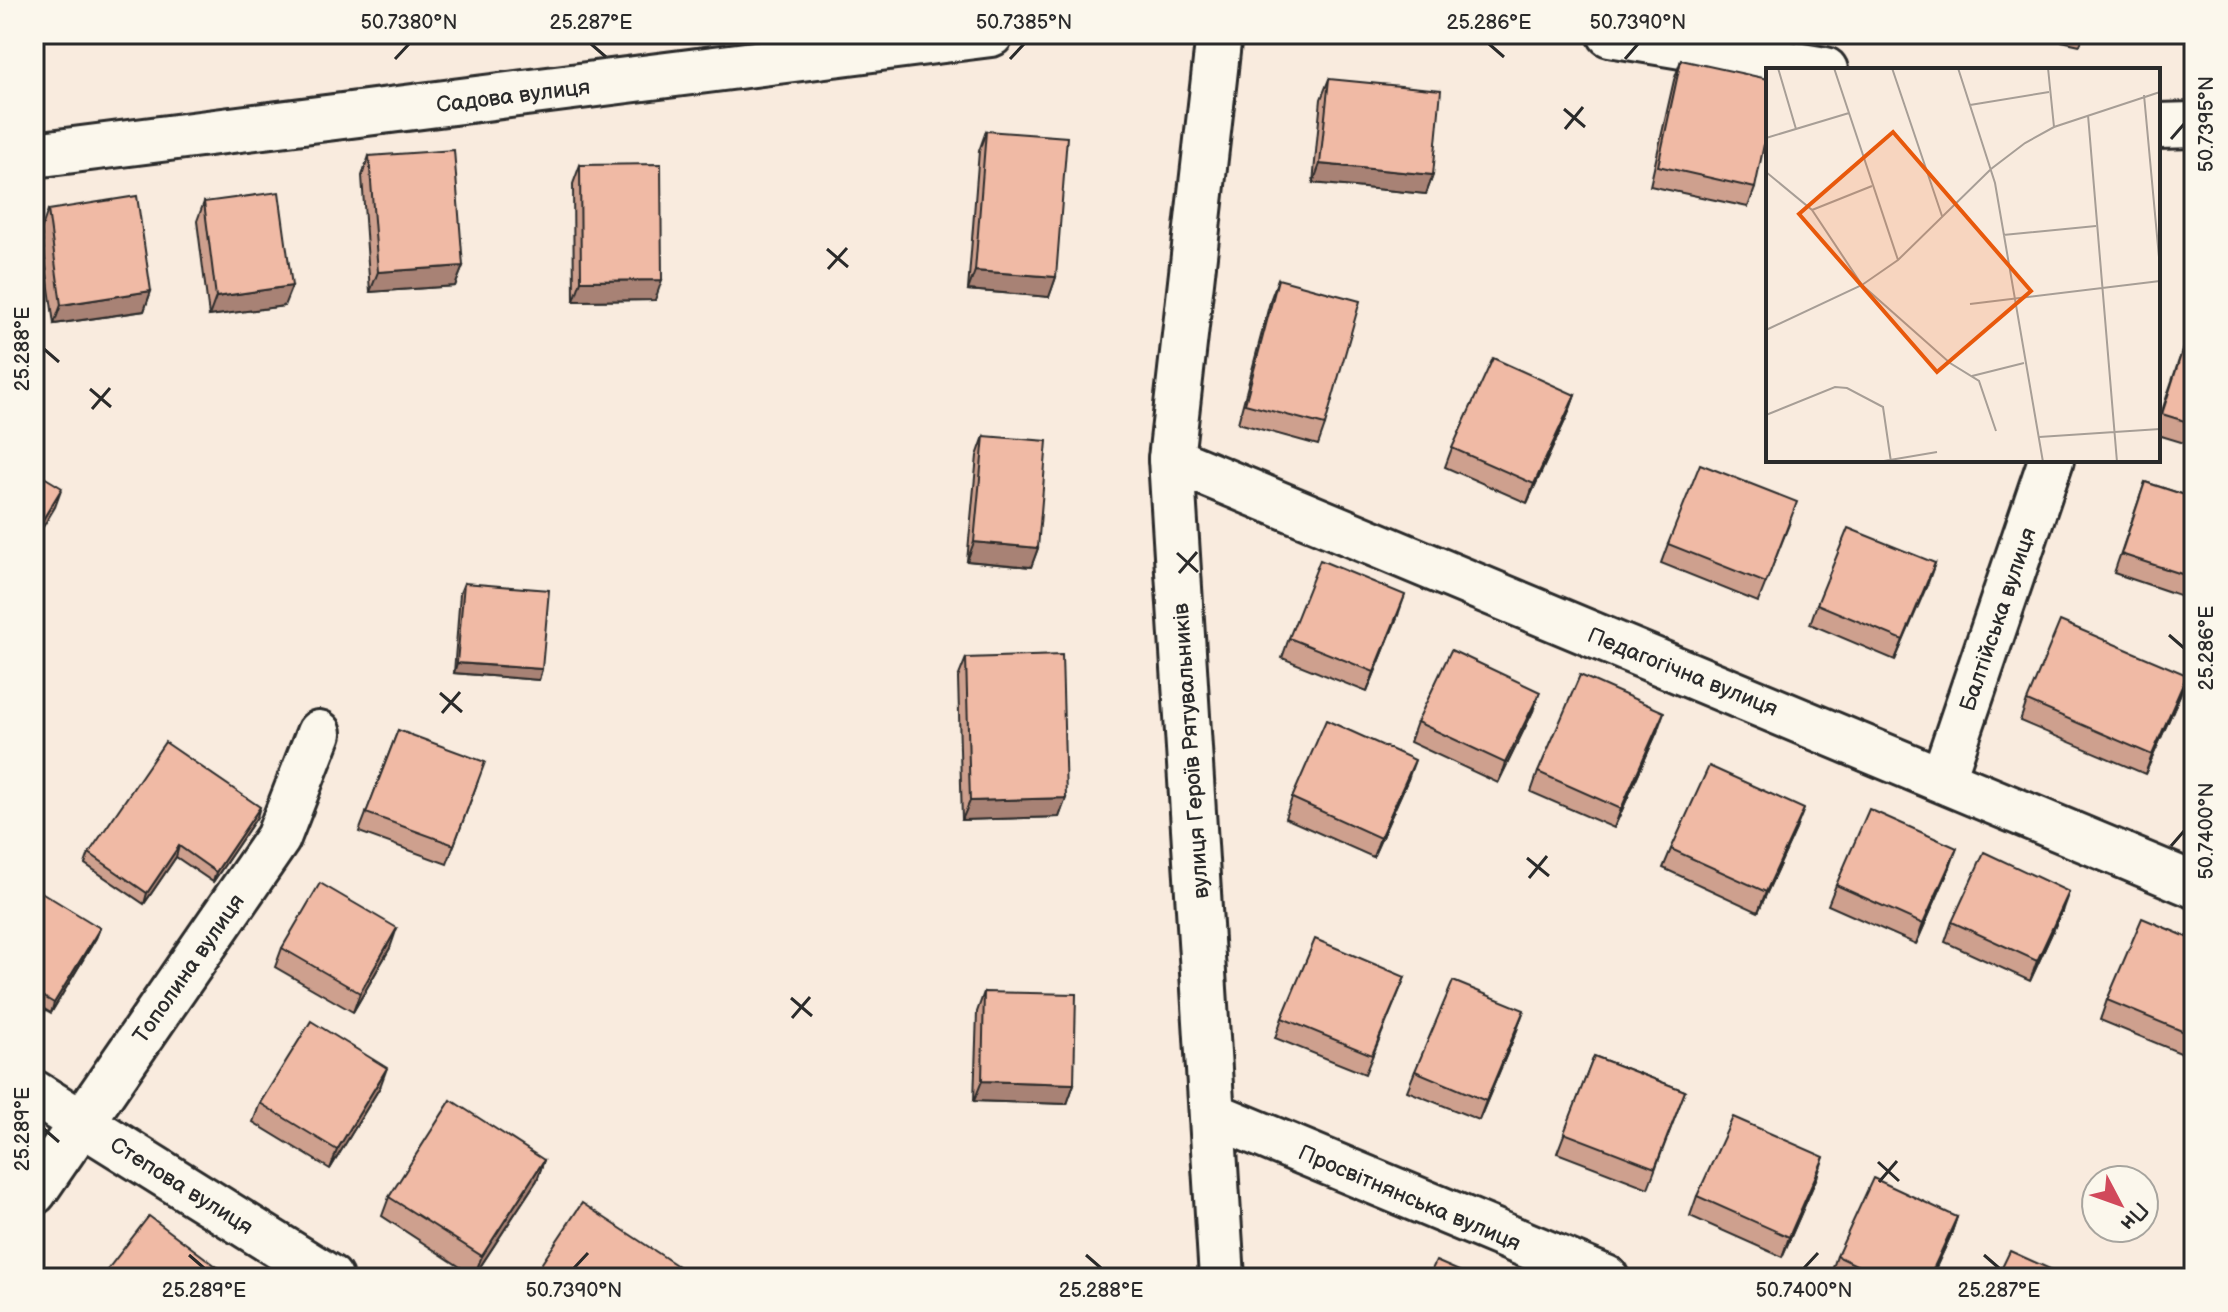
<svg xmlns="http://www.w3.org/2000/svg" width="2228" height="1312" viewBox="0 0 2228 1312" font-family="'Balsamiq Sans',sans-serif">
  <rect width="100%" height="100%" fill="#f9ebde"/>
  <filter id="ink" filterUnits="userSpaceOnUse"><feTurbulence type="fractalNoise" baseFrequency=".0125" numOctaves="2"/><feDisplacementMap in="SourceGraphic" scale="16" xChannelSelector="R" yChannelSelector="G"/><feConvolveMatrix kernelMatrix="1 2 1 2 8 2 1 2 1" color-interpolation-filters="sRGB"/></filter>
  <g filter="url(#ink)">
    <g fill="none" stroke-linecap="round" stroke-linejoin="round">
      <defs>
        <g id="minor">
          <polyline points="1610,34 1825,70"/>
          <polyline points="2158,126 2194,125"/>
          <polyline points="34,155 991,34"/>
          <polyline points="1171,459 2194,885"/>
          <polyline points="1943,778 2051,460"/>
          <polyline points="34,1093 330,1278"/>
          <polyline points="1214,1115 1606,1278"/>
          <polyline points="34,1192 278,838 319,733"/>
        </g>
        <polyline id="tertiary" points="1219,34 1171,459 1222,1278"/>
      </defs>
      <use href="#minor" stroke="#2b2b2b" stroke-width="50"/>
      <use href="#tertiary" stroke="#2b2b2b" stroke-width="50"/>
      <use href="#minor" stroke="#fbf7ec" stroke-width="44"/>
      <use href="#tertiary" stroke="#fbf7ec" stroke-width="44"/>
    </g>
    <g fill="#cea08e" stroke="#2b2b2b" stroke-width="2">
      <polygon points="2049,34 2084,34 2080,45 2048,38"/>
      <polygon points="1681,60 1755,188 1748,207 1650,186 1674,80"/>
      <polygon points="1329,79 1433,175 1426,194 1313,183 1321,99"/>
      <polygon points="986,131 1056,277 1049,297 968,290 979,151"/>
      <polygon points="369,156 463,266 455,286 370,292 362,176"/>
      <polygon points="580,165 655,300 574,301 573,184"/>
      <polygon points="204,202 284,306 209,316 197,221"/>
      <polygon points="48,210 151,291 144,311 54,324 41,230"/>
      <polygon points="1278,279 1325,425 1318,445 1238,423 1271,298"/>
      <polygon points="2188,333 2194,335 2194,446 2158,435 2158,423"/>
      <polygon points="1575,395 1568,414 1527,503 1445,467 1452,448"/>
      <polygon points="984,436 1038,548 1031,567 967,561 977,456"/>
      <polygon points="2145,482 2194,498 2194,600 2114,573"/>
      <polygon points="1790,522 1758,602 1661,563 1668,544"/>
      <polygon points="1935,563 1895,660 1810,624 1817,604"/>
      <polygon points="464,583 542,669 539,680 454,673 460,593"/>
      <polygon points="1398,615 1367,692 1282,658 1289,638"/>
      <polygon points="966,658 1066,798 1059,817 962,820 958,678"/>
      <polygon points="2187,675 2180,695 2145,774 2020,721 2027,701"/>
      <polygon points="1533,711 1498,783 1410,742 1417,722"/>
      <polygon points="398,730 478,781 447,864 359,832"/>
      <polygon points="1657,732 1614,828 1531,792 1538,772"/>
      <polygon points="1408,779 1373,857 1285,818 1292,798"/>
      <polygon points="257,817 213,882 176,857 144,904 85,864 89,853"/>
      <polygon points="1796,829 1758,912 1663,868 1671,849"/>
      <polygon points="1950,867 1916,944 1828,905 1836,885"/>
      <polygon points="34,897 100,928 96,938 51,1013 34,1003"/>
      <polygon points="2062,911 2030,981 1945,942 1952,922"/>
      <polygon points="2194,940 2194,1046 2190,1057 2100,1020 2107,1000"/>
      <polygon points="282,948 390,948 353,1012 275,967"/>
      <polygon points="1405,977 1365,1074 1275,1038 1282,1018"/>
      <polygon points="984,992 1074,1084 1067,1104 974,1101 977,1012"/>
      <polygon points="1517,1030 1479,1120 1407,1091 1415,1071"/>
      <polygon points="1594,1056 1685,1091 1648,1188 1557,1153"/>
      <polygon points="380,1087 330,1169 253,1122 260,1103"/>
      <polygon points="544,1160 537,1180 474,1276 382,1216 389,1197"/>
      <polygon points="1817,1177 1782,1257 1690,1216 1697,1196"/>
      <polygon points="1957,1217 1950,1237 1931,1278 1834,1278 1830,1276 1837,1256"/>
    </g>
    <g fill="#a88274" stroke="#2b2b2b" stroke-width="2">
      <polygon points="1320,164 1433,175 1426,194 1313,183"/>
      <polygon points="463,266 455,286 370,292 378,272"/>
      <polygon points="975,271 1056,277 1049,297 968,290"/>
      <polygon points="662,280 655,300 574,301 581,281"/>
      <polygon points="292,286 284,306 209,316 216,297"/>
      <polygon points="151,291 144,311 54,324 61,305"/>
      <polygon points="1575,395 1568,414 1527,503 1534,484"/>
      <polygon points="62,488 55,507 34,542 34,534"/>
      <polygon points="974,542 1038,548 1031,567 967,561"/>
      <polygon points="1935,563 1928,583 1895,660 1903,640"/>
      <polygon points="1405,595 1398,615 1367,692 1374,672"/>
      <polygon points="457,663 542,669 539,680 454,673"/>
      <polygon points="2187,675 2180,695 2145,774 2152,755"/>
      <polygon points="1540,692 1533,711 1498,783 1505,763"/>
      <polygon points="1664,712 1657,732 1614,828 1621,809"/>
      <polygon points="1415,760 1408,779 1373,857 1380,838"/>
      <polygon points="1066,798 1059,817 962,820 970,801"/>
      <polygon points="260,807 257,817 213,882 216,872"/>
      <polygon points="1804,809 1796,829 1758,912 1766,892"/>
      <polygon points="179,846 176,857 144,904 147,893"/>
      <polygon points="1957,848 1950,867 1916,944 1923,924"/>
      <polygon points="2069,892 2062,911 2030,981 2037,961"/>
      <polygon points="100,928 96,938 51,1013 54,1003"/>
      <polygon points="397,928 390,948 353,1012 360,993"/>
      <polygon points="1524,1010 1517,1030 1479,1120 1486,1101"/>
      <polygon points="387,1068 380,1087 330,1169 337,1150"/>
      <polygon points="982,1081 1074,1084 1067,1104 974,1101"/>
      <polygon points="1824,1157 1817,1177 1782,1257 1789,1237"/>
      <polygon points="544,1160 537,1180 474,1276 482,1256"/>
      <polygon points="1957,1217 1950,1237 1931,1278 1929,1278"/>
    </g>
    <g fill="#f0baa5" stroke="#2b2b2b" stroke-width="2">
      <polygon points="1681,60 1768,79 1768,125 1755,188 1658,166"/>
      <polygon points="1329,79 1441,90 1433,175 1320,164"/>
      <polygon points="986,131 1067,137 1056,277 975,271"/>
      <polygon points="454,150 463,266 378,272 369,156"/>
      <polygon points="661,164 662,280 581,281 580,165"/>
      <polygon points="279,192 292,286 216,297 204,202"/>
      <polygon points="137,196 151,291 61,305 48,210"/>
      <polygon points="1278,279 1360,301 1325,425 1245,404"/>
      <polygon points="2188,333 2194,335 2194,424 2162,414"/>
      <polygon points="1493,358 1575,395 1534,484 1452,448"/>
      <polygon points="984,436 1047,441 1038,548 974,542"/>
      <polygon points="1700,464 1797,502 1766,583 1668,544"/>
      <polygon points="34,471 62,488 34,534"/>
      <polygon points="2145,482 2194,498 2194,578 2121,554"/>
      <polygon points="1848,528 1935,563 1903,640 1817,604"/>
      <polygon points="1320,560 1405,595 1374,672 1289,638"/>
      <polygon points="464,583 549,590 542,669 457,663"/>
      <polygon points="2060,621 2187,675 2152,755 2027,701"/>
      <polygon points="1451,650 1540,692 1505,763 1417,722"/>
      <polygon points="1062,655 1066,798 970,801 966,658"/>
      <polygon points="1580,675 1664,712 1621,809 1538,772"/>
      <polygon points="1326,720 1415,760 1380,838 1292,798"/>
      <polygon points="398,730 485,762 454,845 366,813"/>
      <polygon points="165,742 260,807 216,872 179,846 147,893 89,853"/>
      <polygon points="1709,766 1804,809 1766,892 1671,849"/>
      <polygon points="1869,809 1957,848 1923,924 1836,885"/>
      <polygon points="1984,852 2069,892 2037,961 1952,922"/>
      <polygon points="320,883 397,928 360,993 282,948"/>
      <polygon points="38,890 100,928 54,1003 34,991 34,897"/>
      <polygon points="2142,918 2194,940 2194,1036 2107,1000"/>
      <polygon points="1315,939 1405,977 1372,1055 1282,1018"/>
      <polygon points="1453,981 1524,1010 1486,1101 1415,1071"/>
      <polygon points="984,992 1076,994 1074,1084 982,1081"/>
      <polygon points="311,1021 387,1068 337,1150 260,1103"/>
      <polygon points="1594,1056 1685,1091 1655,1168 1564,1133"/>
      <polygon points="451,1100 544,1160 482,1256 389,1197"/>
      <polygon points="1733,1117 1824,1157 1789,1237 1697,1196"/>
      <polygon points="1873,1178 1957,1217 1929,1278 1884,1278 1837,1256"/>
      <polygon points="582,1203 687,1272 683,1278 537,1278 534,1275"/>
      <polygon points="149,1216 232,1278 101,1278"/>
      <polygon points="2010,1251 2070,1278 1997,1278"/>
      <polygon points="1436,1261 1475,1278 1428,1278"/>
    </g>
  </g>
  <path fill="none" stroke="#2b2b2b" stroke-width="3" d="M591 44 606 57M1489 44 1504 57M395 59 409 44M1010 59 1024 44M1625 59 1638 44M1564 109 1585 127M1565 129 1583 107M2171 139 2184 124M827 249 848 267M828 269 847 248M44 349 59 362M90 389 111 407M92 409 110 388M1177 553 1198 572M1179 573 1197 552M2169 635 2184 648M440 693 462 712M442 713 460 692M2171 846 2184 831M1527 858 1549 876M1529 878 1547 856M791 998 812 1016M792 1018 810 997M44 1129 59 1142M1878 1162 1899 1181M1879 1182 1897 1161M189 1255 204 1268M1086 1255 1101 1268M1984 1255 1999 1268M574 1268 588 1253M1804 1268 1818 1253"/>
  <g text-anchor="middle" stroke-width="6" stroke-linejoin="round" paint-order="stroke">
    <g font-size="22" fill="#2b2b2b" stroke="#fbf7ec">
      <text transform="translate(513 95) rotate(-7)" y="8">Садова вулиця</text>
      <text transform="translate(1997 619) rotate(-71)" y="8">Балтійська вулиця</text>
      <text transform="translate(1683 671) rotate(22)" y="8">Педагогічна вулиця</text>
      <text transform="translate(1190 751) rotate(-94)" y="8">вулиця Героїв Рятувальників</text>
      <text transform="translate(188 968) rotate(-55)" y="8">Тополина вулиця</text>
      <text transform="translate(182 1185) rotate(32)" y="8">Степова вулиця</text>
      <text transform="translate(1410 1197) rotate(23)" y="8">Просвітнянська вулиця</text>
    </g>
  </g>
  <g transform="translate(1766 68)">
    <rect width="394" height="394" fill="#f9ebde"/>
    <path fill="none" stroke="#a79e96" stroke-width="2" d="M12 0 30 61M68 0 132 192M126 0 176 148M192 0 229 115 277 394M282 0 288 59M378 27 394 200M204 37 283 24M322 47 351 394M0 70 83 45M0 104 46 142 96 217 184 295 213 313 230 363M46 142 106 118M237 167 330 158M204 236 394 213M0 262 96 217 132 192 225 101 259 75 288 59 394 24M206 308 258 295M0 347 69 319 81 320 117 339 125 394M273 369 394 361M112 394 171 384"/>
    <path fill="#e8590c" fill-opacity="0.15" stroke="#e8590c" stroke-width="4" d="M127 64 265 223 171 304 33 146Z"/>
    <rect width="394" height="394" fill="none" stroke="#2b2b2b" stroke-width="4"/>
  </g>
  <rect width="2228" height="1312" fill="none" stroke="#fbf7ec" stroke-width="88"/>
  <g transform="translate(2120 1204) rotate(131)"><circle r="38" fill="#fbf7ec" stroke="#a8a59f" stroke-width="2"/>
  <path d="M0-6L14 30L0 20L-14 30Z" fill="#d1495b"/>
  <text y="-12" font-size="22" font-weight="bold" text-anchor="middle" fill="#2b2b2b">Пн</text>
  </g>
  <rect x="44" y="44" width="2140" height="1224" fill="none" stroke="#2b2b2b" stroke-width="3"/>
  <g font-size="20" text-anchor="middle" fill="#2b2b2b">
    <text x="409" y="29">50.7380°N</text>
    <text x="591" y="29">25.287°E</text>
    <text x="1024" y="29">50.7385°N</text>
    <text x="1489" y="29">25.286°E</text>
    <text x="1638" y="29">50.7390°N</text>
    <text transform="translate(2206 124) rotate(-90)" y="7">50.7395°N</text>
    <text transform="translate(22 349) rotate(-90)" y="7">25.288°E</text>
    <text transform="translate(2206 648) rotate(-90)" y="7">25.286°E</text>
    <text transform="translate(2206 831) rotate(-90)" y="7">50.7400°N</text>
    <text transform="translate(22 1129) rotate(-90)" y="7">25.289°E</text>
    <text x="204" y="1297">25.289°E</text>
    <text x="574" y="1297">50.7390°N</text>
    <text x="1101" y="1297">25.288°E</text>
    <text x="1804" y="1297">50.7400°N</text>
    <text x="1999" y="1297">25.287°E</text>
  </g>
</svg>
